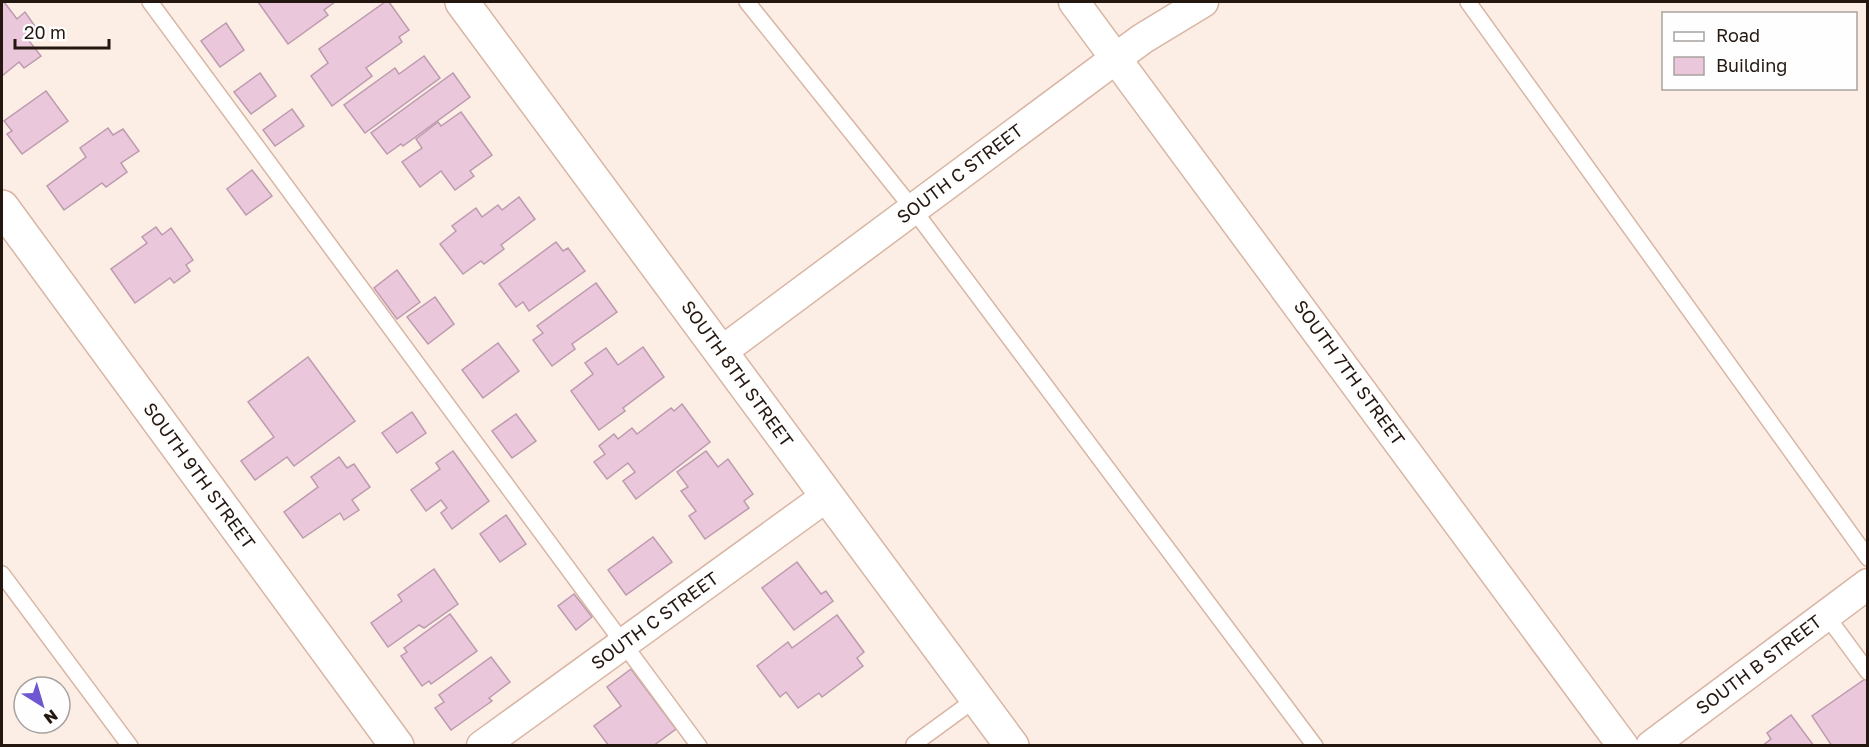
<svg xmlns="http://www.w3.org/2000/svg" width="1869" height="747" viewBox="0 0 1869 747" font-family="'Golos Text',sans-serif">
  <rect width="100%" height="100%" fill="#fcede5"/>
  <g fill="#ebc7dc" stroke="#bd9baf" stroke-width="1.5">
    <polygon points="4,2 17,19 25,12 37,29 26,37 41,56 24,68 19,62 2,76 2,3"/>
    <polygon points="258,2 335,2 324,10 328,15 288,44"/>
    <polygon points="385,2 389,2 409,30 399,37 402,42 366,68 372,76 332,106 311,76 328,63 319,49"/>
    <polygon points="226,23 244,50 220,67 201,41"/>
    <polygon points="424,56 440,78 365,133 344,105 395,68 399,74"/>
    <polygon points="260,73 276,96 251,114 234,92"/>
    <polygon points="453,73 470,97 403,146 401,144 387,154 371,133"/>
    <polygon points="46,91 68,121 22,154 7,134 12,131 4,121"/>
    <polygon points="292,109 304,126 275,146 263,130"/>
    <polygon points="461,112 492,155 470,171 474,176 455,190 441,171 420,187 402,162 422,148 416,139 438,122 441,126"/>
    <polygon points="108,128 113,135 123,129 139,151 121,163 127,172 106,187 102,183 64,210 47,186 86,157 80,148"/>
    <polygon points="252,170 272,196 246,215 227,189"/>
    <polygon points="519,197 535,219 501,245 504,249 484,264 481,261 463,274 440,244 456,231 452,226 476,208 482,217 498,205 502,210"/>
    <polygon points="156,227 162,235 171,228 193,260 186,265 190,271 174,283 170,278 135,303 111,269 147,243 142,237"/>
    <polygon points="556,242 563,251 568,248 585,271 529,311 523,302 516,307 499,284"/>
    <polygon points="397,270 420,302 397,319 374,288"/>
    <polygon points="596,283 617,312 572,344 575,349 552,366 533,340 543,333 537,326"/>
    <polygon points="435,297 454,324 428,344 407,317"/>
    <polygon points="498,343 519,371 483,398 462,370"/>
    <polygon points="643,347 664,377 623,408 625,411 599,430 571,391 593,374 585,363 606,348 618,365"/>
    <polygon points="308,357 355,421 294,466 287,457 255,480 241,461 274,437 248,402"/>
    <polygon points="682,404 710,442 636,499 623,481 635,472 628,463 607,479 594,462 605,454 599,446 614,434 618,439 632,428 637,434 671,408 674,411"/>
    <polygon points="412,412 426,433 397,453 382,433"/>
    <polygon points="516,414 536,441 512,458 492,431"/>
    <polygon points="453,451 489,501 452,529 441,513 447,508 441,500 426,511 411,490 440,469 436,463"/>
    <polygon points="706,451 718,467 728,459 753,494 744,501 749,508 705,539 689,516 696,511 681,491 688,487 677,472"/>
    <polygon points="339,457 347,468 354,464 370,487 352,500 359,510 344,520 340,513 303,538 284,512 318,487 311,477"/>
    <polygon points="506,515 526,544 500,562 480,534"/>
    <polygon points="653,537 672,562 626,595 608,570"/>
    <polygon points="797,562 821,594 826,591 833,601 794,630 762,588"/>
    <polygon points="434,569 458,604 424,628 419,625 388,647 371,623 402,601 398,595"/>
    <polygon points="574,594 592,617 576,630 558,606"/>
    <polygon points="450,614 477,651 431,684 429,681 422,686 401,656 407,652 404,648"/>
    <polygon points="837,615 864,652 857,658 863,666 822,697 819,693 798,708 786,692 780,697 757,666 788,642 792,648"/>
    <polygon points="491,657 510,682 489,698 492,701 451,730 435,708 444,702 439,695"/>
    <polygon points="631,669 676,729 653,746 609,746 594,726 621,706 607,687"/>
    <polygon points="1865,679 1868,683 1868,746 1832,746 1812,716"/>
    <polygon points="1791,715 1814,746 1762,746 1771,739 1767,733"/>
  </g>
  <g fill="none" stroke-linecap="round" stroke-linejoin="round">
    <defs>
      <g id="lane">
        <polyline points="150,2 699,746"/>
        <polyline points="747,2 913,209 1315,746"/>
        <polyline points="1468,2 1868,558"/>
        <polyline points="2,574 130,746"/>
        <polyline points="1826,615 1868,672"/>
        <polyline points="914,744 977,698"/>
      </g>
      <g id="street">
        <polyline points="1074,2 1623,746"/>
        <polyline points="721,352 1142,39 1203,2"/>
        <polyline points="482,746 827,496"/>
        <polyline points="1651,746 1868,584"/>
      </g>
      <g id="highway">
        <polyline points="462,2 1012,746"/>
        <polyline points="2,207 397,746"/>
      </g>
    </defs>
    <use href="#lane" stroke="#d9b5a3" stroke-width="18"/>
    <use href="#street" stroke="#d9b5a3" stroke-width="33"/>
    <use href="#highway" stroke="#d9b5a3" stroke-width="36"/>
    <use href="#lane" stroke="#fff" stroke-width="15"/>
    <use href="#street" stroke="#fff" stroke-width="30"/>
    <use href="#highway" stroke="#fff" stroke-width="33"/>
  </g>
  <g text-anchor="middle" stroke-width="4.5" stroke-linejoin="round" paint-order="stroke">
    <g font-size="18" fill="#241710" stroke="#fefefe">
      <text transform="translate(960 174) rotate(-37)" y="6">SOUTH C STREET</text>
      <text transform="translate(1349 373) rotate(54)" y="6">SOUTH 7TH STREET</text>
      <text transform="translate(737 374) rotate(54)" y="6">SOUTH 8TH STREET</text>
      <text transform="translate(199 476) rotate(54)" y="6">SOUTH 9TH STREET</text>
      <text transform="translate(655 621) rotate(-36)" y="6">SOUTH C STREET</text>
      <text transform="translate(1759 665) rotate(-37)" y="6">SOUTH B STREET</text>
    </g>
  </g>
  <rect width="1869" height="747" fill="none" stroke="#241710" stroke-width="6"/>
  <rect x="1662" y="12" width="195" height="78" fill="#fefefe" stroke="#a7a29f" stroke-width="1.5"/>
  <rect x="1674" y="32" width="30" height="9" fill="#ffffff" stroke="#a7a29f" stroke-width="1.5"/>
  <text x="1716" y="42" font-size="18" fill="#241710">Road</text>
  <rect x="1674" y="57" width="30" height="18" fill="#ebc7dc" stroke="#a7a29f" stroke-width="1.5"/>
  <text x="1716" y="72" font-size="18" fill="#241710">Building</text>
  <g transform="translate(42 705) rotate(143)"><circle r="28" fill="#fefefe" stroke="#a7a29f" stroke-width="1.5"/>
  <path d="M0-4.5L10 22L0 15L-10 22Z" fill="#6e57d0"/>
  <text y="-9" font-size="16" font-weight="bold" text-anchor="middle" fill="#241710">N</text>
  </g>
  <path d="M15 39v9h94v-9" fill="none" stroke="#241710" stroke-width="3"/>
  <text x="24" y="39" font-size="18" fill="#241710" stroke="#fefefe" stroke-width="4.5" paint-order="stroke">20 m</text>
</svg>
